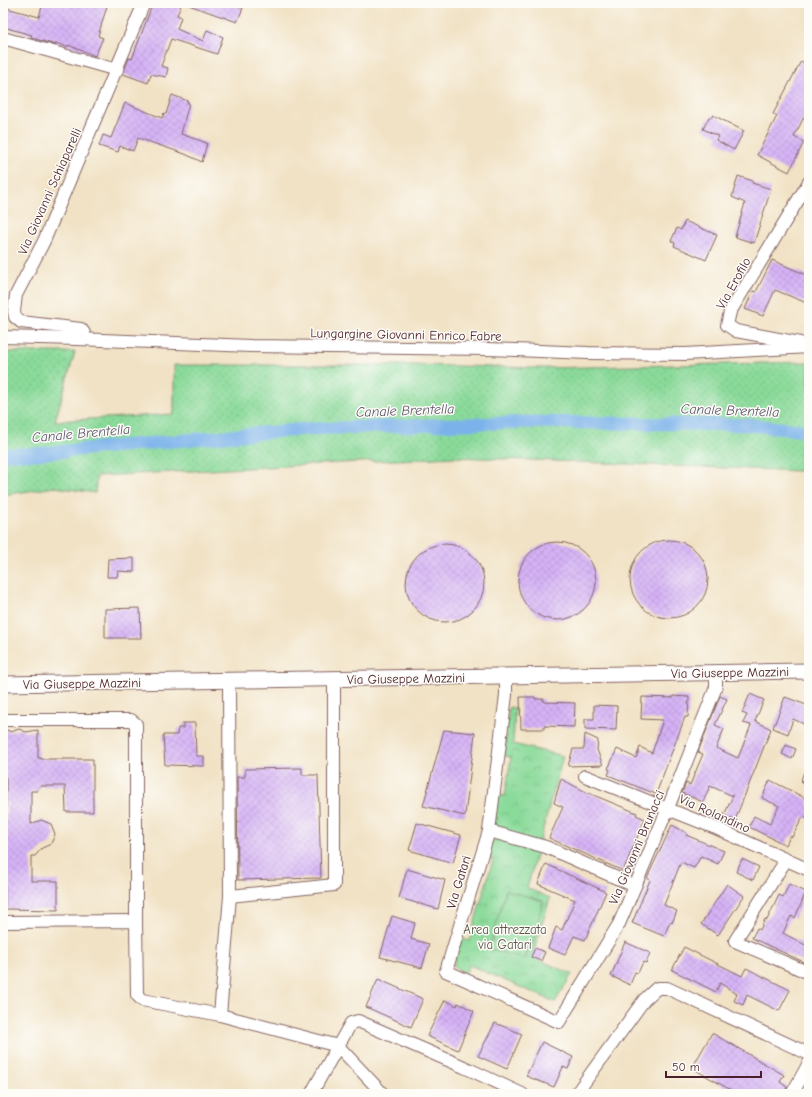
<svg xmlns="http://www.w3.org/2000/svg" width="812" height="1097" viewBox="0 0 812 1097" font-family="'Comic Neue',sans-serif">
  <defs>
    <pattern id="grass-dots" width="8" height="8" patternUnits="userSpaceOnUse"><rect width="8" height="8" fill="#8ada9a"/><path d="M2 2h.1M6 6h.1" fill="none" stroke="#79bb85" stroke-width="1.8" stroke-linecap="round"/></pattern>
    <pattern id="park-crowns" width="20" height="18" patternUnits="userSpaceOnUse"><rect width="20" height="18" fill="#8ada9a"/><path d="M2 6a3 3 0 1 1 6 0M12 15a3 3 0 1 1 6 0" fill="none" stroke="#79bb85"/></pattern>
    <pattern id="building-cross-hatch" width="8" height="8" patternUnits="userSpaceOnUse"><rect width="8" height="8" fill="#d5b2f6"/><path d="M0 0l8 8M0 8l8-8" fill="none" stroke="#b899d3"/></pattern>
  </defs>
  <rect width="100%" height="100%" fill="#fdfcf7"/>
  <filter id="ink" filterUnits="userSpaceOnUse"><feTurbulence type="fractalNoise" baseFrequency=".025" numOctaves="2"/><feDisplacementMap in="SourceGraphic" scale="8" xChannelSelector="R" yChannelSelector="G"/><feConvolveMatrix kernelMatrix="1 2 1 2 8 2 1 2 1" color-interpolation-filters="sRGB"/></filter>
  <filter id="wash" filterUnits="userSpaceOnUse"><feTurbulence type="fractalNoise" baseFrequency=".012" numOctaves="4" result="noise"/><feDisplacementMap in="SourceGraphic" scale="16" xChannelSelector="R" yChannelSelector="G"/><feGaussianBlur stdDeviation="0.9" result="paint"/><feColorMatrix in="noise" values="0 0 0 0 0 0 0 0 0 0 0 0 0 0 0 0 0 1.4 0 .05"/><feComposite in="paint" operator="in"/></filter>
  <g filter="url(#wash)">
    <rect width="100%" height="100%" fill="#f1e2c5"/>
    <polygon fill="url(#grass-dots)" stroke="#6a7c62" points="3,352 75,352 55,421 174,414 174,365 416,365 543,368 809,362 809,466 799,471 454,457 97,476 95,493 55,487 3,495"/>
    <polygon fill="url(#park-crowns)" stroke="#6a7c62" points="509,707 515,708 513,744 563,756 527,888 550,898 532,957 572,974 555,1002 469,965 466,973 453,967 461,938 469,941 493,860 485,857 498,795 505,796 511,757 504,756"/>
    <polygon fill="#8ada9a" stroke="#6a7c62" points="506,890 543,901 532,945 530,945 525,959 489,949"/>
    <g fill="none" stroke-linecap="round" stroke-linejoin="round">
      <polyline stroke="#7cb2ea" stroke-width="13" points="3,454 34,454 306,429 528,422 751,425 809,431"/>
    </g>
    <g id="blocks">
      <g fill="url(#building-cross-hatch)">
        <polygon points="43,3 101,3 107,6 98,36 103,38 95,56 68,45 67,47 56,43 56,45 39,40 31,37 32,35 3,27 3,7 39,17"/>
        <polygon points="153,3 182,3 177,15 181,17 177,29 203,41 207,30 223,37 217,54 171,39 161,66 168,68 166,77 151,74 148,83 123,74 129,58 132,59"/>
        <polygon points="227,3 243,8 237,22 186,4"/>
        <polygon points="801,61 809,66 809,107 794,137 804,142 789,172 757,155 777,116 773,114"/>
        <polygon points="172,95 188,101 187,103 189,103 181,134 207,143 202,162 185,154 138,138 133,151 120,146 118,152 99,146 103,135 111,138 125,103 162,118 164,113 166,114"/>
        <polygon points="713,115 744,131 734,150 716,140 718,136 703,129 709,117 711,118"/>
        <polygon points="738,176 753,181 752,183 771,189 754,243 735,237 745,203 732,197"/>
        <polygon points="685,221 717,235 706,260 674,246 675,243 671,241 677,228 681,230"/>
        <polygon points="772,260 809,276 809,304 775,290 763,316 745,309 753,291 756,292"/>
        <circle cx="669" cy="579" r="39"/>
        <circle cx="557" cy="581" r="39"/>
        <circle cx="445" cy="583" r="39"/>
        <polygon points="134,558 134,572 118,571 117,577 107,577 108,559"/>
        <polygon points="140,608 141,638 105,638 105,609"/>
        <polygon points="750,694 764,700 755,721 771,729 735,820 724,815 733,796 710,786 703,802 682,793 686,783 690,785 703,754 698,752 720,696 727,699 715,725 724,729 716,748 738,758 751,725 743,723 747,715 742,713"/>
        <polygon points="673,696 689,697 688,717 685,717 656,794 608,775 610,770 608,769 617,749 636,758 640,747 652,753 663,720 641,719 642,697 673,698"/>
        <polygon points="520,697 535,697 535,699 544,699 544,702 575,703 574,727 544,726 544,729 521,729"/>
        <polygon points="785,697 809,706 806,725 793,719 788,734 773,728"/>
        <polygon points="594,705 617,706 616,730 585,729 585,719 594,719"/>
        <polygon points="183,723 195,723 196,756 204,756 204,766 165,765 163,735 177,735 178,728 183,728"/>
        <polygon points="3,728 11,732 19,729 26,732 38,730 38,758 41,758 41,759 93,759 93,812 66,812 65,786 40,786 37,791 31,791 31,824 41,820 51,824 55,834 51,844 42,848 35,856 31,856 31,881 58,881 58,910 5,909 5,847 3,847 3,822 6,822 6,777 3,778"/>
        <polygon points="444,730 475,733 465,816 423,806"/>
        <polygon points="585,734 598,740 597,750 603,765 568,766 573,749 584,749"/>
        <polygon points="786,745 796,749 792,759 782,754"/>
        <polygon points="302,768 302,775 318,775 321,878 238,880 237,777 245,777 245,769"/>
        <polygon points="561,779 586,792 637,813 636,815 645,819 623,871 549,838 563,807 554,803"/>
        <polygon points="770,780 809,800 809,819 803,817 792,837 790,836 786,845 749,827 754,816 770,824 779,806 762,798"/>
        <polygon points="417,823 461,835 453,863 409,850"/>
        <polygon points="672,825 687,833 686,835 724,851 718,864 701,856 694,868 681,862 664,905 677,911 672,923 670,922 664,936 632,923 650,880 647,878"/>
        <polygon points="742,859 759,867 753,880 736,872"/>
        <polygon points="546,864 606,892 585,940 574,936 565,955 548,948 556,927 562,930 575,900 538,884"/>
        <polygon points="407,869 445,880 438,909 399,898"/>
        <polygon points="727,884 744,896 718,935 701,924"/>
        <polygon points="789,884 806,892 795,918 791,916 783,933 809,947 808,964 752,938 757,928 760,930 765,919 767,920 779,895 783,897"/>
        <polygon points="392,916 415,923 411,939 429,944 422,968 380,957"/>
        <polygon points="625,942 650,953 646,963 643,962 638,973 635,972 630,985 611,976"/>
        <polygon points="684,947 742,976 746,968 790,990 779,1011 747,995 743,1005 734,1001 737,994 720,983 716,992 672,970"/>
        <polygon points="535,948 545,952 541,961 531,957"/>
        <polygon points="378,979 423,999 411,1027 366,1007"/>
        <polygon points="445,1000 457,1006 458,1003 474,1011 458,1050 427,1036"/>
        <polygon points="495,1023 522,1034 507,1069 478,1056"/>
        <polygon points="712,1033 784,1075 780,1082 787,1087 784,1094 738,1094 692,1068"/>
        <polygon points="542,1042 573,1057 568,1069 563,1067 554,1087 526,1076"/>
      </g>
    </g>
  </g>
  <g filter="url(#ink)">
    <use href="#blocks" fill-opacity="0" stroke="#846361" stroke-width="1"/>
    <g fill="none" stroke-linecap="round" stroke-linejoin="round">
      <defs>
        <g id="minor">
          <polyline points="3,38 117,70"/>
          <polyline points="3,337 77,339 251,346 488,349 588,353 685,354 809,347"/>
          <polyline points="85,339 84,333 81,329 21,322 15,317 14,311 16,295 44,241 144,3"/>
          <polyline points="800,343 736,331 727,325 730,312 809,182"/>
          <polyline points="506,676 506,695 489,831 446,971 559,1022 619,924 668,808 716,687 716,673"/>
          <polyline points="3,720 131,720 136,724 136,921"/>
          <polyline points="585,776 718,829 809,870"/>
          <polyline points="808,780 809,777"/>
          <polyline points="489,831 546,847 635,886"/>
          <polyline points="786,860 735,941 809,973"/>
          <polyline points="230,896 334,885 334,679"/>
          <polyline points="3,922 136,921 137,995 142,1000 220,1015 338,1046 311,1094"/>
          <polyline points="220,1015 230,896 229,681"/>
          <polyline points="383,1094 338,1046 351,1023 358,1021 464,1067 522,1094"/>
          <polyline points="576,1094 644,1000 657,988 667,988 809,1054"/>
          <polyline points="792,1094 809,1063"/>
        </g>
        <polyline id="major" points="3,684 809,671"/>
      </defs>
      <use href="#minor" stroke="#846361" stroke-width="14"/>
      <use href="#major" stroke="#846361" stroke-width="17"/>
      <use href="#minor" stroke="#fff" stroke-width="12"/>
      <use href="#major" stroke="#fff" stroke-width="15"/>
    </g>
  </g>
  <g text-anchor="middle" stroke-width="3" stroke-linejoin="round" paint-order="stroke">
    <g font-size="13" fill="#4a1f2b" stroke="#fdfcf7">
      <text transform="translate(49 191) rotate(-66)" y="5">Via Giovanni Schiaparelli</text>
      <text transform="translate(733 283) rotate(-61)" y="5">Via Erofilo</text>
      <text transform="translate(406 334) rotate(1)" y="5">Lungargine Giovanni Enrico Fabre</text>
      <text transform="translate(730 672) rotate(-1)" y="5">Via Giuseppe Mazzini</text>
      <text transform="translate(406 678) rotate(-1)" y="5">Via Giuseppe Mazzini</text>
      <text transform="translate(82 683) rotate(-1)" y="5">Via Giuseppe Mazzini</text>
      <text transform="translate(715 813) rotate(24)" y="5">Via Rolandino</text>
      <text transform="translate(636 847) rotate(-67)" y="5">Via Giovanni Brunacci</text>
      <text transform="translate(458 882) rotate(-73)" y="5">Via Gatari</text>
    </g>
    <g font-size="13" fill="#5d574c" stroke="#fdfcf7">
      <text x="505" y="934">Area attrezzata<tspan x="505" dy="15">via Gatari</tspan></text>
    </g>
    <g font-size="14" font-style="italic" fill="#5c526e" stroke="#fdfcf7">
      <text transform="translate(405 410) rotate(-2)" y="5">Canale Brentella</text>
      <text transform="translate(730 410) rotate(2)" y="5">Canale Brentella</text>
      <text transform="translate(81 433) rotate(-5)" y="5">Canale Brentella</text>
    </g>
  </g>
  <rect width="812" height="1097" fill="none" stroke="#fdfcf7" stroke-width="16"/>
  <path d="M666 1071v6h95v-6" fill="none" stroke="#4a1f2b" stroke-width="2"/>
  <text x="672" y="1071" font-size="12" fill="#4a1f2b" stroke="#fdfcf7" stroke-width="3" paint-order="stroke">50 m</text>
</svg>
